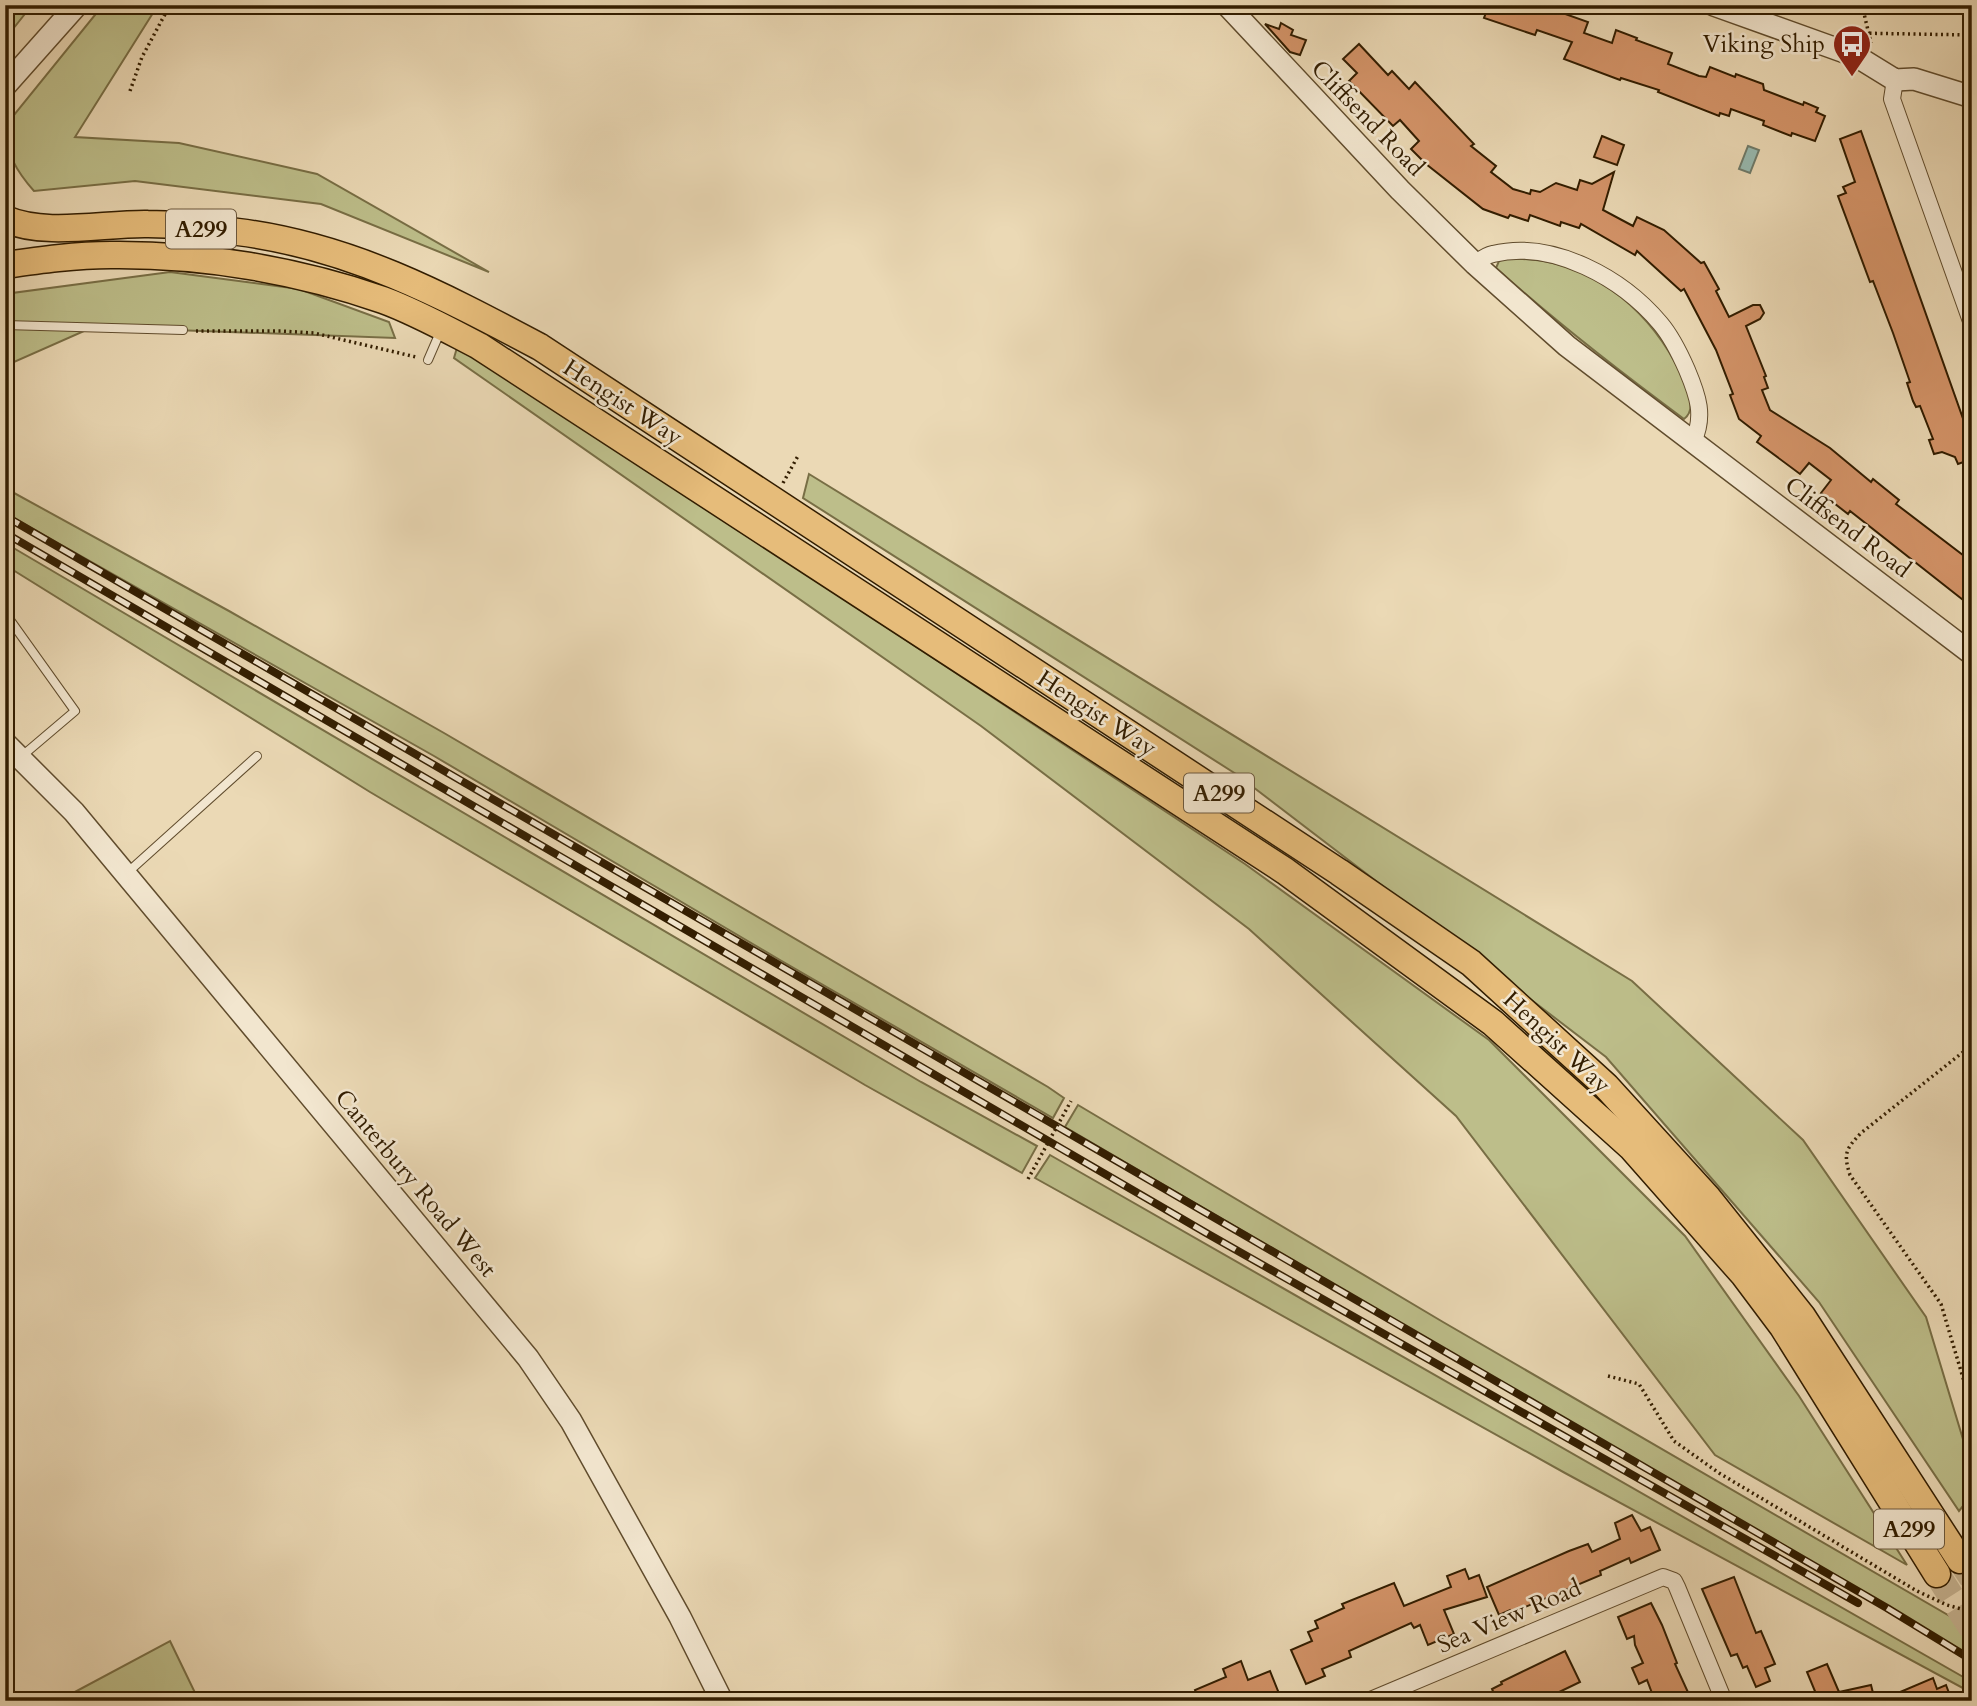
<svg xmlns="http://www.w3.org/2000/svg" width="1977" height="1706" viewBox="0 0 1977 1706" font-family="Cardo,serif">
  <rect width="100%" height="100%" fill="#ebd9b5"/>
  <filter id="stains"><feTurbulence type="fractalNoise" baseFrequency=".00286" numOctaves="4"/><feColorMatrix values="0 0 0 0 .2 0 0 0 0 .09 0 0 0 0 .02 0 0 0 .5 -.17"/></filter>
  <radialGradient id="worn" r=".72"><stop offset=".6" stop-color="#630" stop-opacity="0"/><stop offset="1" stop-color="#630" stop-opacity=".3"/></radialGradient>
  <g fill="#bdbe8a" stroke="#786e45" stroke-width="2">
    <polygon points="5,5 32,5 5,39"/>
    <path d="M103 5H158L75 137 179 143 317 174 489 272 321 204 135 181 34 191C17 172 5 152 5 126Z"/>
    <path d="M1506 258C1519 259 1532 259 1544 261 1611 274 1660 324 1686 385 1690 396 1695 411 1684 419 1619 371 1556 322 1496 268L1499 261Z"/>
    <polygon points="170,272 299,289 389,322 395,338 93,327 5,366 5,294"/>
    <polygon points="458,344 1245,864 1489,1040 1685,1236 1799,1396 1907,1565 1715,1455 1456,1116 1249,929 981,726 454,358"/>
    <polygon points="809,474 1632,981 1803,1140 1926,1317 1972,1469 1972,1495 1959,1511 1819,1302 1606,1057 1236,774 803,498"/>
    <polygon points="5,488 229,611 444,733 1048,1087 1064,1098 1053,1118 780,960 434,756 5,513"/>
    <polygon points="5,543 921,1082 1037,1146 1022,1173 865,1085 370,792 5,565"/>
    <polygon points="1078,1105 1443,1322 1972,1629 1972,1658 1065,1127"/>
    <polygon points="1050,1155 1972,1682 1972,1693 1565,1473 1035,1178"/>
    <polygon points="170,1641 199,1701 58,1701"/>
  </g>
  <polygon fill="#98bab0" stroke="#6f7b6a" stroke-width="2" points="1748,146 1759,150 1750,173 1739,169"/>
  <g fill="#d49469" stroke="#321d00" stroke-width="2">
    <polygon points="1489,5 1540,5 1588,22 1584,33 1612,43 1616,30 1637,38 1636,40 1672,53 1668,64 1699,76 1706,77 1710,67 1735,77 1736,74 1763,84 1764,90 1803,105 1804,102 1818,108 1816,112 1825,116 1815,141 1792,133 1791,136 1763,125 1764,121 1731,109 1729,116 1720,113 1719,116 1658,92 1659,90 1621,78 1620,80 1564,59 1572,42 1537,30 1535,35 1484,18"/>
    <polygon points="1281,23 1293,30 1291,35 1306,40 1300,55 1290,52 1265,24 1279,29"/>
    <polygon points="1359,44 1388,75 1392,71 1409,89 1415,82 1474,144 1471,146 1496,166 1491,172 1513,189 1530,194 1531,190 1540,192 1556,183 1577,190 1580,180 1592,184 1614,172 1603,210 1633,226 1637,217 1664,230 1701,263 1704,262 1719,289 1716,291 1729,317 1753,305 1760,305 1764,313 1760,319 1746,326 1766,376 1764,377 1768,388 1762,390 1770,410 1830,448 1871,482 1873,479 1899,500 1896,504 1972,562 1972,607 1850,511 1848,514 1821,493 1831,480 1809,463 1800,474 1757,442 1761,436 1739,419 1730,395 1733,394 1716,350 1684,289 1681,291 1637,251 1635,255 1581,224 1579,228 1561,222 1560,226 1530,215 1528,221 1510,215 1508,218 1483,209 1426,164 1411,149 1419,141 1400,120 1393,126 1349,81 1357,73 1343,59"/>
    <polygon points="1861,131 1972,444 1972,459 1958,464 1955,457 1942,452 1934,454 1929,440 1933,439 1920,406 1916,407 1913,401 1907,383 1910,382 1893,333 1873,281 1870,282 1838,196 1846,193 1843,187 1855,182 1840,139"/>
    <polygon points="1602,136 1624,145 1617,165 1594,157"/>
    <polygon points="1632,1515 1641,1531 1650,1527 1660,1550 1631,1563 1629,1558 1600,1571 1601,1575 1511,1613 1510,1610 1499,1615 1487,1587 1569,1551 1588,1544 1592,1552 1620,1539 1615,1523"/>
    <polygon points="1465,1569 1469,1579 1479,1575 1487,1597 1444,1610 1454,1634 1428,1645 1420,1625 1414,1628 1411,1623 1349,1651 1351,1657 1322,1669 1325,1676 1306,1684 1291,1650 1312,1641 1308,1632 1318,1628 1315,1621 1344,1608 1342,1604 1394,1583 1404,1606 1451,1587 1447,1576"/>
    <polygon points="1734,1577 1756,1633 1761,1631 1775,1664 1765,1668 1770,1681 1756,1687 1747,1666 1743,1668 1737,1654 1731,1656 1702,1589"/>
    <polygon points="1651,1603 1662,1625 1677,1663 1675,1664 1692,1701 1655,1701 1647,1680 1639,1684 1632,1668 1643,1663 1635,1645 1634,1636 1627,1639 1618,1617"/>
    <polygon points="1565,1651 1580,1682 1555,1694 1559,1701 1497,1701 1492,1689 1502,1684 1501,1682"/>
    <polygon points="1241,1661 1248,1680 1270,1671 1282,1701 1199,1701 1195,1690 1226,1677 1223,1669"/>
    <polygon points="1827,1664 1839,1692 1871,1685 1875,1701 1819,1701 1807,1672"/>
    <polygon points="1933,1678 1937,1689 1946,1685 1952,1701 1879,1701"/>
  </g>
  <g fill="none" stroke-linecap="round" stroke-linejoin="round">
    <g stroke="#c6b391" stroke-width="26" stroke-dasharray="26 13" stroke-linecap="butt">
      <polyline points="1960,1560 1972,1578"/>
      <polyline points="1937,1574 1972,1629"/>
    </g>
    <defs>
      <g id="service">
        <polyline points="5,325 183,330"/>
        <polyline points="428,360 441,330"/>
        <polyline points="5,613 75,711 22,756"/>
        <polyline points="127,873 257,756"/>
      </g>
      <g id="minor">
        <polyline points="1895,80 1892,99 1972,324"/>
        <path d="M1475 264C1480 260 1487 255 1493 254 1553 239 1623 279 1660 323 1672 337 1680 354 1687 370 1698 396 1705 416 1693 442"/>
        <polyline points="1368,1701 1663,1577 1674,1581 1677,1587 1724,1701"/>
      </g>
      <g id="tertiary">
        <polyline points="1227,5 1400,190 1475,264 1567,346 1972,654"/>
        <polyline points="1714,5 1856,56 1895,80 1914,79 1972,97"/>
        <polyline points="5,86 77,5"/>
        <polyline points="5,743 74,812 528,1358 571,1421 680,1617 722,1701"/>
      </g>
      <g id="trunk">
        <path d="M5 219C46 237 104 223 148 224 177 224 209 228 238 232 350 246 442 295 540 347L1339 872 1471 963 1606 1086 1708 1198 1802 1316 1960 1560"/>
        <path d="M5 265C40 260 76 255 111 255 202 254 297 270 383 300 416 312 448 330 479 346L1285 871 1493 1023 1631 1147 1744 1275 1783 1327 1937 1574"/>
      </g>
    </defs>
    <use href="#service" stroke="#604c2d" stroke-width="10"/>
    <use href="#minor" stroke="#604c2d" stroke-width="18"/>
    <use href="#tertiary" stroke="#604c2d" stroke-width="24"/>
    <use href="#trunk" stroke="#321d00" stroke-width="29"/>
    <g stroke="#321d00" stroke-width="3.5" stroke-dasharray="2 3.5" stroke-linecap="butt">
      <polyline points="1862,5 1871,43"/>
      <polyline points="1971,5 1972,7"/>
      <polyline points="1853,33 1972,35"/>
      <polyline points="130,91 142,57 170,5"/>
      <polyline points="196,331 281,331 314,333 416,357"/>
      <polyline points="783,483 798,456"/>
      <path d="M1972 1045 1861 1133C1846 1149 1843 1153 1850 1175L1941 1304 1972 1408"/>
      <polyline points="1608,1376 1639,1384 1674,1441 1719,1473 1917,1591 1947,1605 1972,1612"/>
    </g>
    <use href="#service" stroke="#f2e6cf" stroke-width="8"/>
    <use href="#minor" stroke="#f2e6cf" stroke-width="16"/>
    <use href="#tertiary" stroke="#f2e6cf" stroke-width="21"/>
    <use href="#trunk" stroke="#e6bc7a" stroke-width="26"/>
    <defs>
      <g id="rail">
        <polyline points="5,516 1887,1608 1972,1660"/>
        <polyline points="5,533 1208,1234 1858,1603"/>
      </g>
    </defs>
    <use href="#rail" stroke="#321d00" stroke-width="8"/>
    <use href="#rail" stroke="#f2e6cf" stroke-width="5" stroke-dasharray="16" stroke-linecap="butt"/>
    <polyline stroke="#321d00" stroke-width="3.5" stroke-dasharray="2 3.5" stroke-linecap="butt" points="1028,1179 1071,1101"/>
  </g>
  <defs>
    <symbol id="bus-pin" viewBox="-11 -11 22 30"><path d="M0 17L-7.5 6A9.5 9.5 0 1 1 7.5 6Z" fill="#8f2418" stroke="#f2e6cf"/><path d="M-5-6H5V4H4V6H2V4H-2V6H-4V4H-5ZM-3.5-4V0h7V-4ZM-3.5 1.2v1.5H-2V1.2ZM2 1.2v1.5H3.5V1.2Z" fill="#fff"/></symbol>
  </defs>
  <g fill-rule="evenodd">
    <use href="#bus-pin" x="1830" y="22" width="44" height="60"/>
  </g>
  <g text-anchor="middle" stroke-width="5" stroke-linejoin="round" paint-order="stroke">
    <g fill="#f2e6cf" stroke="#6c593e" stroke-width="2">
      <rect x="166" y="209.5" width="70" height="39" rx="5"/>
      <rect x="1184" y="773.5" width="70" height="39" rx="5"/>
      <rect x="1874" y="1509.5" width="70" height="39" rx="5"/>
    </g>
    <g font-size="23" font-weight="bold" fill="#321d00">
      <text x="201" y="237">A299</text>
      <text x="1219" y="801">A299</text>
      <text x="1909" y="1537">A299</text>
    </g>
    <g font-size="24" fill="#321d00" stroke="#f2e6cf" text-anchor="end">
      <text x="1825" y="52">Viking Ship</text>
    </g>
    <g font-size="24" fill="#321d00" stroke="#f2e6cf">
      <text transform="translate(1368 118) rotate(46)" y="8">Cliffsend Road</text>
      <text transform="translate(623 402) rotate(33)" y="8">Hengist Way</text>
      <text transform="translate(1848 527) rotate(37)" y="8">Cliffsend Road</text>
      <text transform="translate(1097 713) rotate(33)" y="8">Hengist Way</text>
      <text transform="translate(1557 1042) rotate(43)" y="8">Hengist Way</text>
      <text transform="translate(416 1183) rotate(50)" y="8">Canterbury Road West</text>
      <text transform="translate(1509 1616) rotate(-23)" y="8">Sea View Road</text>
    </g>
  </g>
  <rect width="1977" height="1706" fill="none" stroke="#ebd9b5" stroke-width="28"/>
  <rect x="7" y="7" width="1963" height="1692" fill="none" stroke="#321d00" stroke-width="3.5"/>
  <rect x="14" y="14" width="1949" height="1678" fill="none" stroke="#321d00" stroke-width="2"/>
  <rect width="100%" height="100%" filter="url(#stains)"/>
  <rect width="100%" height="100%" fill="url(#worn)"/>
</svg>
